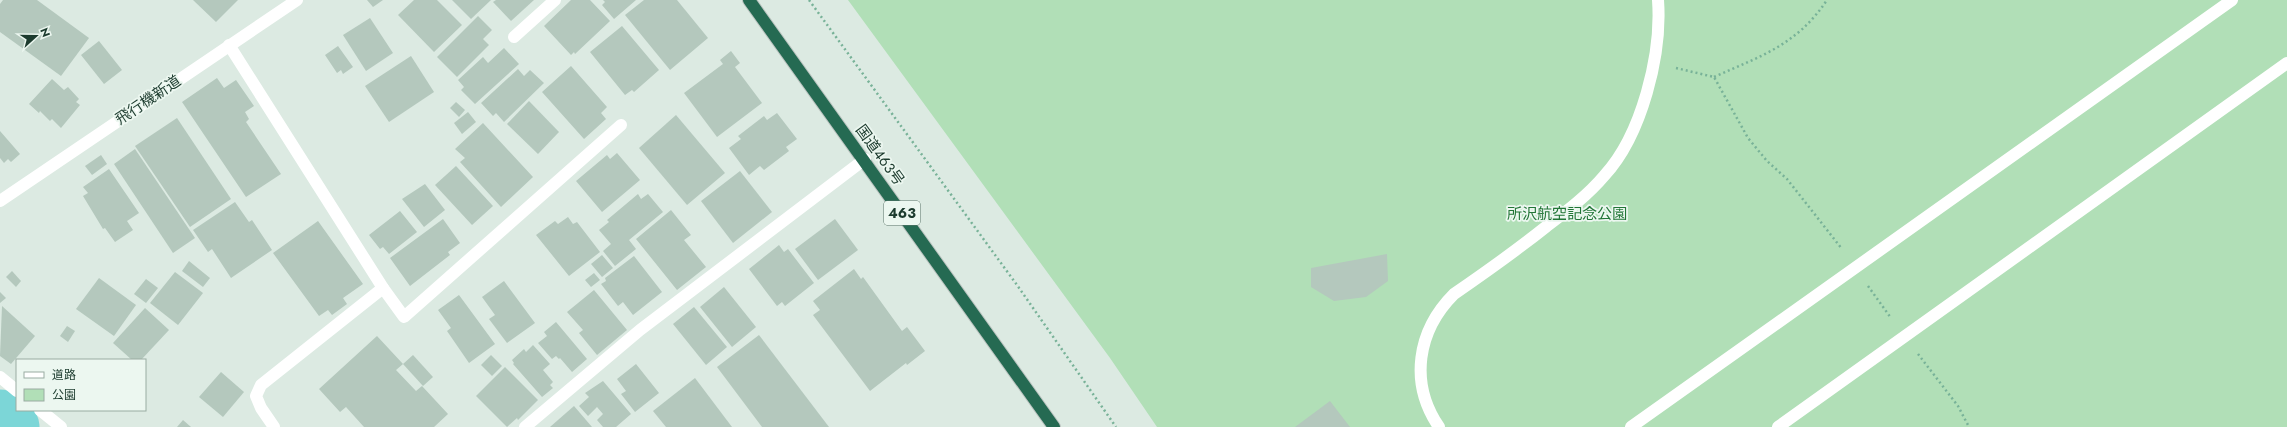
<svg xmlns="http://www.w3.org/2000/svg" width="2287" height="427" viewBox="0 0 2287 427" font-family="Jost,'Noto Sans JP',sans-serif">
  <rect width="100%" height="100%" fill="#dceae2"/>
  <polygon fill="#b1dfb7" points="848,0 2287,0 2287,427 1157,427 1110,358"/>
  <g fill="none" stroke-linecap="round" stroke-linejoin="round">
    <polyline stroke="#7cd6d7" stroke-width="57" points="0,418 11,427"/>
  </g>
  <g fill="#b4c8bd">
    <polygon points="3,0 37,0 89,38 61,76 0,32 0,4"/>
    <polygon points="193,0 238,0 216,22"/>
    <polygon points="367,0 383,0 373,7"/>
    <polygon points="414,0 437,0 462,25 434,52 398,15"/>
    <polygon points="452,0 491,0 471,19"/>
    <polygon points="496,0 534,0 511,21 493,2"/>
    <polygon points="571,0 590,0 610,21 575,54 574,52 571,55 544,26"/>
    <polygon points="603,0 636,0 614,19 602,5 605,2"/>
    <polygon points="644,0 677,0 708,38 670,70 625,15"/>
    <polygon points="478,16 492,30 483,39 489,45 457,77 437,57"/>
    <polygon points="370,18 393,53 366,71 343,35"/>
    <polygon points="622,26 659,70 634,92 632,90 625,95 590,52"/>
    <polygon points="99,41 122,70 104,84 81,55"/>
    <polygon points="338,46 353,67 343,74 341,70 337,73 325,55"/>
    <polygon points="504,48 519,64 475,104 461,90 464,87 458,80 483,57 488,63"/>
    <polygon points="731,51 740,63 735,67 762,103 717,137 684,93 723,64 720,60"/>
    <polygon points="411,56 434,92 389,122 365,86"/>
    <polygon points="571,66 607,107 601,113 606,119 584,139 542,92"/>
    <polygon points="518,69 524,76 530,70 544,83 504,122 496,113 493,116 481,103"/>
    <polygon points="217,78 224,88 236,80 254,106 245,112 249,119 246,122 281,174 246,197 182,102"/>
    <polygon points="52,79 64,90 68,87 79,99 76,102 80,105 61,128 52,119 50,121 40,111 39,113 29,104"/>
    <polygon points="529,101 559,132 538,154 507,124"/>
    <polygon points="456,102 465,110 459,117 450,108"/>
    <polygon points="468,112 476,122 462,134 454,123"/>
    <polygon points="777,113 797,139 786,147 789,151 764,170 760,166 749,175 729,148 741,139 738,136 764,116 767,120"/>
    <polygon points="676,115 725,173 687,205 639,148"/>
    <polygon points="177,118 231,199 190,227 135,146"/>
    <polygon points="483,123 533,177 501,207 460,162 465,158 455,149"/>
    <polygon points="0,131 20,154 11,162 8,159 4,163 0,158"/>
    <polygon points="135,149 195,238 173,253 114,164"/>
    <polygon points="617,153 640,180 602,212 576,181 607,155 610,159"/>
    <polygon points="101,155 107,164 92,175 85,166"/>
    <polygon points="456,166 493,206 472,225 435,185"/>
    <polygon points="109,169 139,213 127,221 133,230 115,242 105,228 103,229 83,196 88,193 83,187"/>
    <polygon points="740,171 772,212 733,243 701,201"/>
    <polygon points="425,184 445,210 424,227 402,199"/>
    <polygon points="638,194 641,199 648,194 663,212 629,240 636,249 615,266 603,251 611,244 599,230 609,222 607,220"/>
    <polygon points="235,202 249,222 252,220 272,250 231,278 212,249 208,252 193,230"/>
    <polygon points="671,210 691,235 684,240 706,267 677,290 636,239"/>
    <polygon points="400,211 417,232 389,254 383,247 380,249 369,235"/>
    <polygon points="568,217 573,224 577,222 600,252 569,276 536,235 555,221 558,224"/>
    <polygon points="443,219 460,243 448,252 450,255 410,286 390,258"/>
    <polygon points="835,219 858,250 818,280 795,249"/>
    <polygon points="318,221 363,284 343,298 347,304 332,315 328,310 319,316 273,253"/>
    <polygon points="779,245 784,252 788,249 814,283 785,306 782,302 777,306 749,269"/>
    <polygon points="1387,254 1388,281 1366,297 1334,301 1311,287 1311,268"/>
    <polygon points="602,255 613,268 602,277 591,264"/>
    <polygon points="634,256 662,292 633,315 623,302 618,306 601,284 606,281 605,278"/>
    <polygon points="189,261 210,278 203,287 182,271"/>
    <polygon points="854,269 861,279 863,277 902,331 907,327 925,351 907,365 906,363 870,391 813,315 820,310 813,301"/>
    <polygon points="12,271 21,281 16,287 6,277"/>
    <polygon points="175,272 203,293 178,325 150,303"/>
    <polygon points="594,273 600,280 591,287 585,280"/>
    <polygon points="99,278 136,305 114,336 76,309"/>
    <polygon points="146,279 158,288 146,303 134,294"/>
    <polygon points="504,281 535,323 507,343 489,319 495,315 482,297"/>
    <polygon points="724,287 756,327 732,347 700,307"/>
    <polygon points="594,290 627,330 597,355 579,333 583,330 567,312"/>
    <polygon points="0,292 6,298 0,303"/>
    <polygon points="459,295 495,344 469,363 447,331 451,328 438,310"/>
    <polygon points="2,306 35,336 11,364 0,356"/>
    <polygon points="694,307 727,347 706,365 673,324"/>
    <polygon points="145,308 169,330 141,360 132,360 113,343"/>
    <polygon points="556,322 587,359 572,372 560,358 559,359 556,356 552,359 538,343 547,336 544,332"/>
    <polygon points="67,326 75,331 68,342 60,336"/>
    <polygon points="759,335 829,427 762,427 717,367"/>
    <polygon points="377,336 403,364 396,370 416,391 422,386 448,414 434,427 364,427 346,407 340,412 319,389"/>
    <polygon points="533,345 550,364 543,370 553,382 550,385 553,388 542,397 513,364 514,363 512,360 524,349 526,352"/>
    <polygon points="413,355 433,377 423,386 403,364"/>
    <polygon points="491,355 502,366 492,376 481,365"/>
    <polygon points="636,364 659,393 635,412 621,394 626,391 617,379"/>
    <polygon points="505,367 538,400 518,420 517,418 507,427 476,396"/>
    <polygon points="221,372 244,392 223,417 199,397"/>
    <polygon points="695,378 732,427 666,427 653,411"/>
    <polygon points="603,381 631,414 616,427 603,427 597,420 603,414 597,407 588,416 579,406 589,397 585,393"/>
    <polygon points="1330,401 1350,427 1295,427"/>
    <polygon points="574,406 592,427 550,427"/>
    <polygon points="183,420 191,427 177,427"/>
  </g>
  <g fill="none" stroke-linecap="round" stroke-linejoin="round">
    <defs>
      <polyline id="highway" points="749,0 1054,427"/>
    </defs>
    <use href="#highway" stroke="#bbc4c0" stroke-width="14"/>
    <g stroke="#78b298" stroke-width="2.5" stroke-dasharray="2 3" stroke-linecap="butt">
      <polyline points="809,0 1017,285 1116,427"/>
      <polyline points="1676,68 1714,77 1748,138 1767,161 1787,179 1842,249"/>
      <path d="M1714 77C1761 56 1797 45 1827 0"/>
      <polyline points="1868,286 1891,318"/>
      <polyline points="1918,354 1958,406 1969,427"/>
    </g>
    <g stroke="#fff" stroke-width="12">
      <polyline points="514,37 555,0"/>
      <polyline points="229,45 383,288 404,317 621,125"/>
      <polyline points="0,201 297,0"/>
      <polyline points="0,377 17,391"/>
      <polyline points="40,410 61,427"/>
      <polyline points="274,427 261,408 256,396 261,385 383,288"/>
      <polyline points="525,427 640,330 865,159"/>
      <path d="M1439 427C1409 383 1417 331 1454 294 1486 272 1517 250 1547 226 1567 211 1588 195 1604 176 1642 135 1662 54 1658 0"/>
      <polyline points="1631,427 2232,0"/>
      <polyline points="1778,427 2287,63"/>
    </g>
    <use href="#highway" stroke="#256a52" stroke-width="12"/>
  </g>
  <g text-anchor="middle" stroke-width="3.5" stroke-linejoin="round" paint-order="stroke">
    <rect fill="#ecf7f0" stroke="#5a7368" stroke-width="1" x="884" y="201" width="36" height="24" rx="3"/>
    <g font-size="14" font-weight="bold" fill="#1c3b2e">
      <text x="902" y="218">463</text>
    </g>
    <g font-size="15" fill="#1c3b2e" stroke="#ecf7f0">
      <text transform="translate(148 100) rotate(-34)" y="5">飛行機新道</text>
      <text transform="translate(880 155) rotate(54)" y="5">国道463号</text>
    </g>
    <g font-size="15" fill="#227637" stroke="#ecf7f0">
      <text x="1567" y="219">所沢航空記念公園</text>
    </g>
  </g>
  <rect x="16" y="359" width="130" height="52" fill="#ecf7f0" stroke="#99aca2"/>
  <rect x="24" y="372" width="20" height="6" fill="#ffffff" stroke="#99aca2"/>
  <text x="52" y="379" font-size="12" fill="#1c3b2e">道路</text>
  <rect x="24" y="389" width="20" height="12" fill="#b1dfb7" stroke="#99aca2"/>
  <text x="52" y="399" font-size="12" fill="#1c3b2e">公園</text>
  <g transform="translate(36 36) rotate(69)" stroke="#ecf7f0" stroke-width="3" paint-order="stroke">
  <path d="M0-3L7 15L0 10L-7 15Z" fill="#1c3b2e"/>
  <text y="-6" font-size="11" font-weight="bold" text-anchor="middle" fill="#1c3b2e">N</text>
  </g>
</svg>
